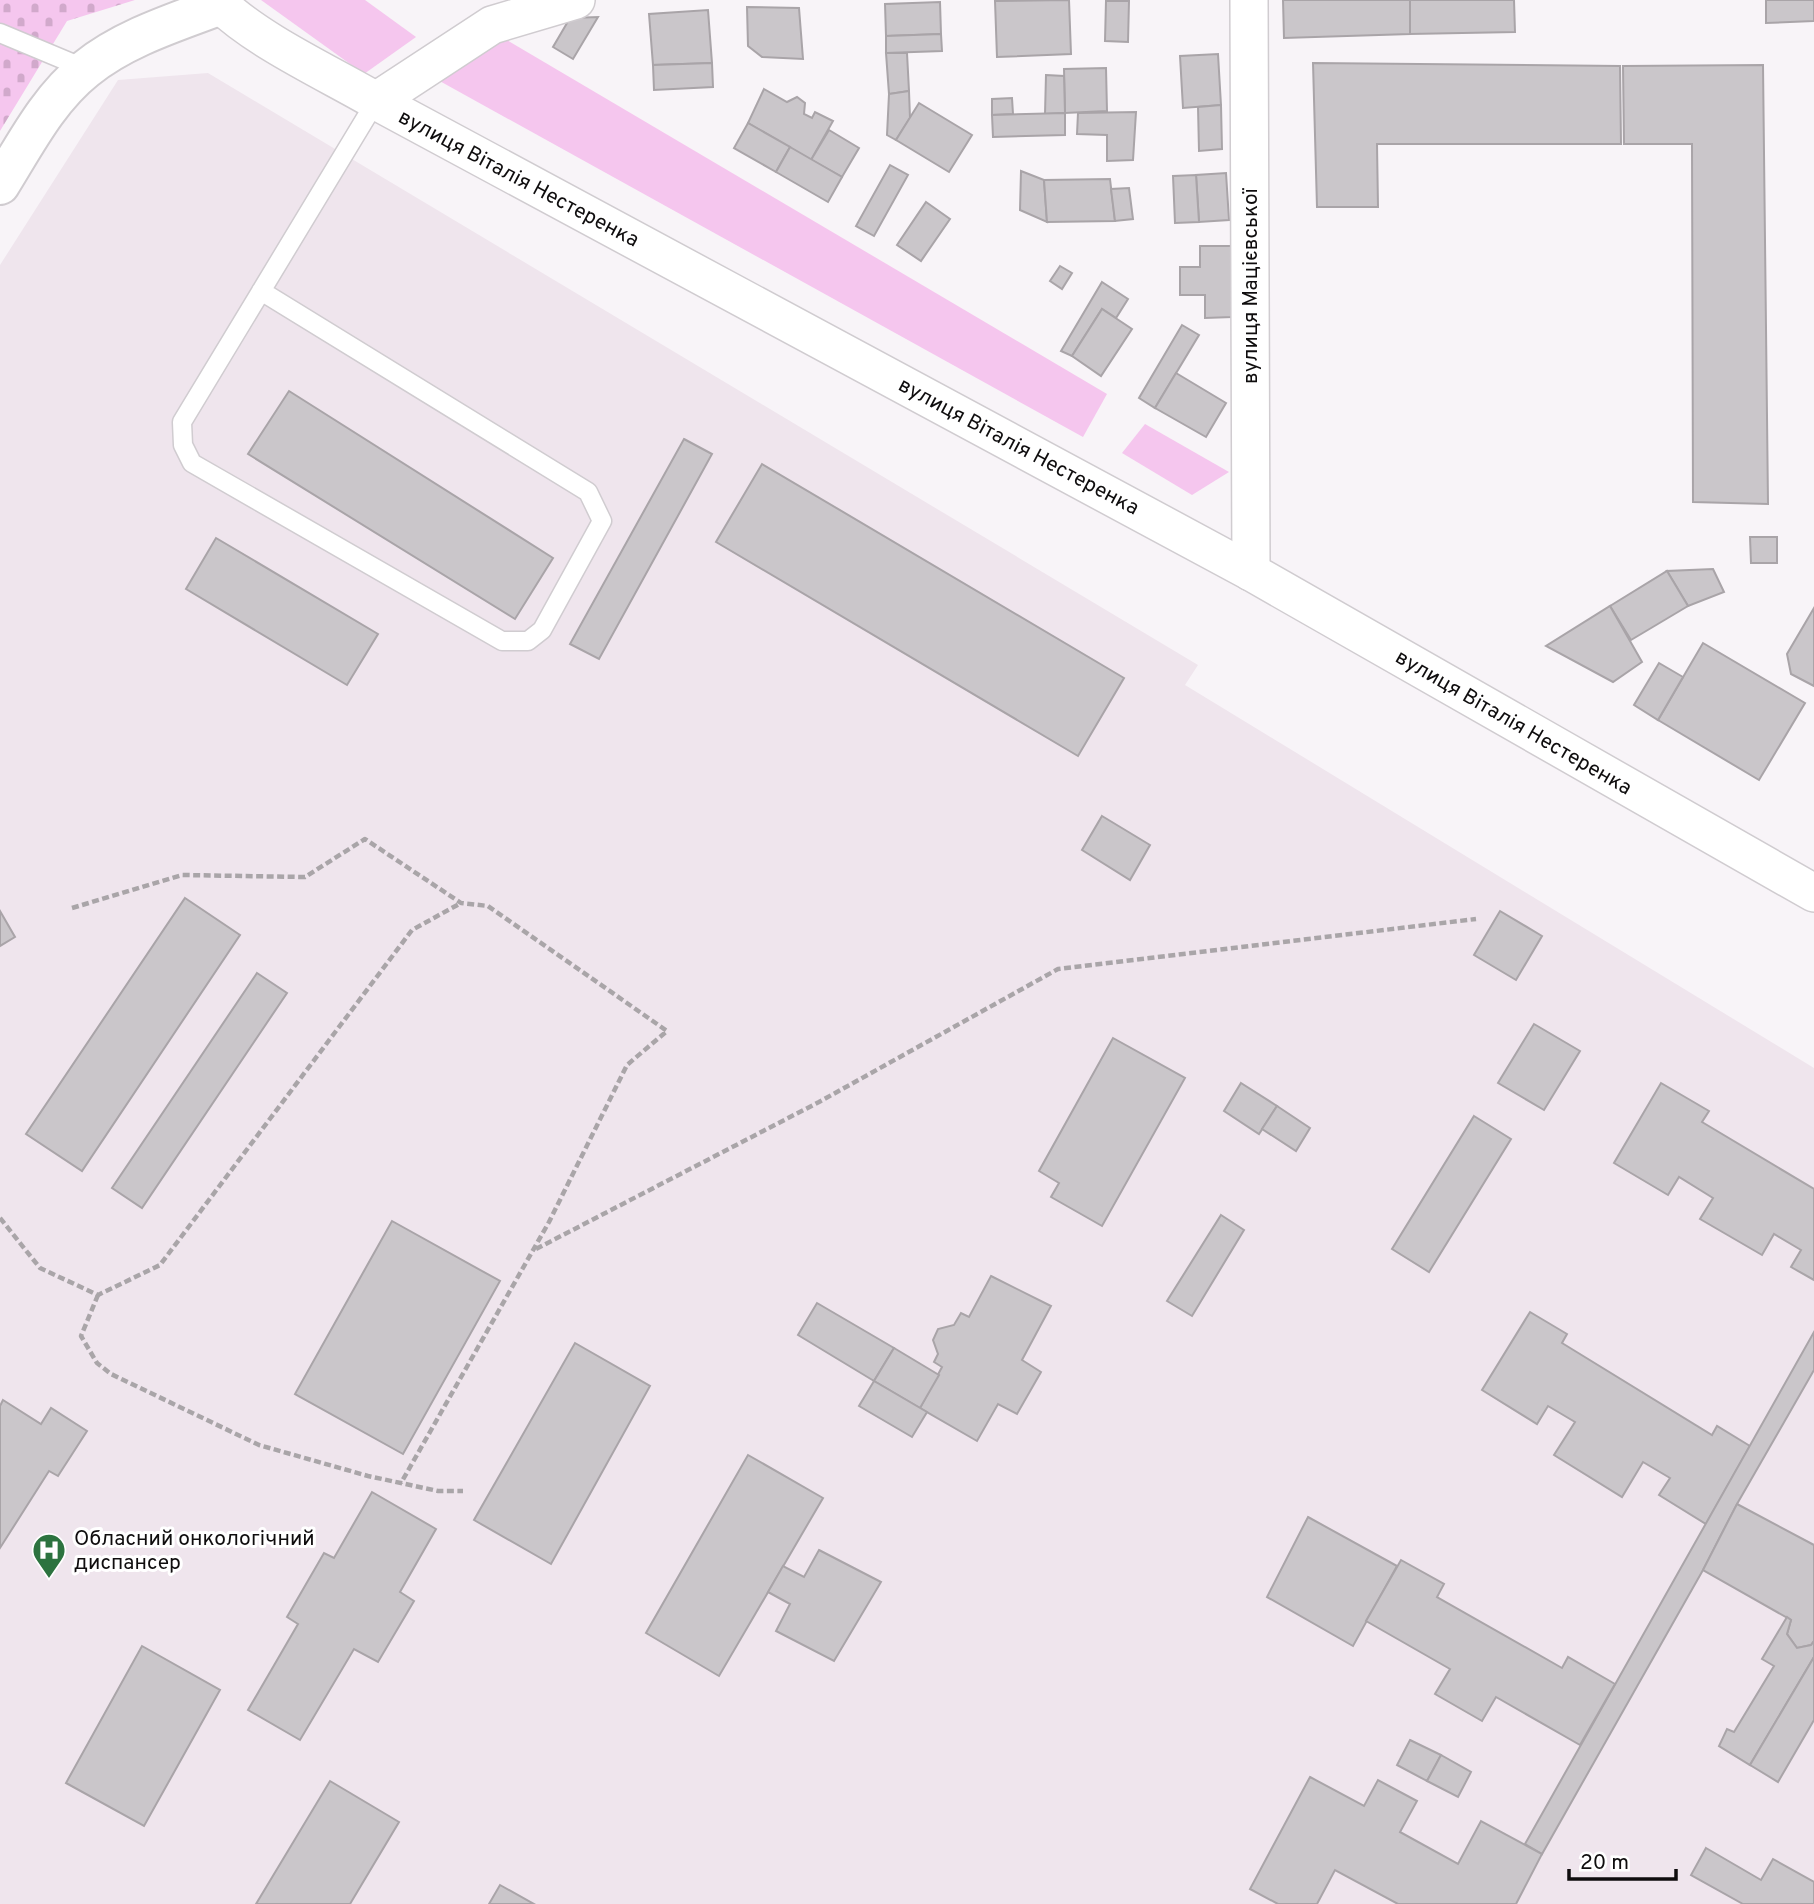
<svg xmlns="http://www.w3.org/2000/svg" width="1814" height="1904" viewBox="0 0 1814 1904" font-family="Overpass,sans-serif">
  <defs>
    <pattern id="cemetery-stones" width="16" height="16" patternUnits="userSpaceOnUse" patternTransform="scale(1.75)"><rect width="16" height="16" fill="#f5c6ee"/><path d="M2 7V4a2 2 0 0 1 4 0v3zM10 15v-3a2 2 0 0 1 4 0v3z" fill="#d1a9cb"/></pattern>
  </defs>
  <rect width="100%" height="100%" fill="#f8f4f8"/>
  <polygon fill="#efe5ed" points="208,73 1198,665 1185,685 1814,1068 1814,1904 0,1904 0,265 118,80"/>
  <g fill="#f5c6ee">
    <polygon points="261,0 365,0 416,37 364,74"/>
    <polygon points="495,33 1107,394 1083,437 427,74"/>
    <polygon points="1145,424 1229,472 1192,495 1122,453"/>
  </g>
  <polygon fill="url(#cemetery-stones)" points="0,0 135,0 67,21 0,131"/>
  <g fill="#cac6ca" stroke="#a9a4a8" stroke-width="2">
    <polygon points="1069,0 1071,54 997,57 995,1"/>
    <polygon points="1283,0 1410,0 1410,34 1284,38"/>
    <polygon points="1410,0 1514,0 1515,32 1410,34"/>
    <polygon points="1766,0 1814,0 1814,21 1766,23"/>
    <polygon points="1106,1 1129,1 1128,42 1105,41"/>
    <polygon points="940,2 941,34 886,36 885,4"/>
    <polygon points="747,7 799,8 803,59 762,57 748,46"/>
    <polygon points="708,10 712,63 653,65 649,14"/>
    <polygon points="598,17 573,59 553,47 570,18"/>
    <polygon points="941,34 942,51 886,53 886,36"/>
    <polygon points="886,53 907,53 909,91 889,94"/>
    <polygon points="1218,54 1221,105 1183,108 1180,56"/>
    <polygon points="712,63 713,87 654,90 653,65"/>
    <polygon points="1313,63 1620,66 1621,144 1377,144 1378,207 1317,207"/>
    <polygon points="1763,65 1768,504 1693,502 1692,144 1624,144 1623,66"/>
    <polygon points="1106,68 1107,111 1065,113 1064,69"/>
    <polygon points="1046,75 1064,76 1065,113 1045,114"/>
    <polygon points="764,89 787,102 797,97 805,103 804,114 812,118 815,112 833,121 811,160 748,123"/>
    <polygon points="909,91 910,118 896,140 887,135 889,94"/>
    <polygon points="1012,98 1013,114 992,115 992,99"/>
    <polygon points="919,103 972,135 949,172 896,140"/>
    <polygon points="1221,105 1222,149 1199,151 1198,107"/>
    <polygon points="1136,112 1133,160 1107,161 1107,135 1077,134 1078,113"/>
    <polygon points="1065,113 1065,135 993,137 992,115"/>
    <polygon points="748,123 790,147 776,172 734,148"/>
    <polygon points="829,130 859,148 842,177 811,160"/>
    <polygon points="790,147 842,177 828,202 776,172"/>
    <polygon points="890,165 908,175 874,236 856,226"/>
    <polygon points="1021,171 1044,180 1047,222 1020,210"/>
    <polygon points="1226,173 1229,220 1199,222 1196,175"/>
    <polygon points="1196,175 1199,222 1175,223 1173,176"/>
    <polygon points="1110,179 1115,221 1047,222 1044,180"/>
    <polygon points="1129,188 1133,219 1115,221 1111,189"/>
    <polygon points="926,202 950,219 921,261 897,245"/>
    <polygon points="1200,246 1233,246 1232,317 1205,318 1205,295 1180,295 1180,267 1200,267"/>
    <polygon points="1060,266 1072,273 1062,289 1050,281"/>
    <polygon points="1102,282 1128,299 1116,318 1102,309 1072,356 1061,351"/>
    <polygon points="1102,309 1132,329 1101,376 1072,356"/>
    <polygon points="1182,325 1199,335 1155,408 1139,398"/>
    <polygon points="1176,373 1226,403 1206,437 1155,408"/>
    <polygon points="289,391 553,558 515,619 248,454"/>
    <polygon points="684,439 712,454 599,659 570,644"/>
    <polygon points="762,464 1124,678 1078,756 716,542"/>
    <polygon points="1750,537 1777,537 1777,563 1751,563"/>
    <polygon points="216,538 378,634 347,685 186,589"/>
    <polygon points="1713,569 1724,592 1688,606 1667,571"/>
    <polygon points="1667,571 1688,606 1631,640 1610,606"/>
    <polygon points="1610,606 1642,662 1613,682 1546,646"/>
    <polygon points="1814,608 1814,686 1791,674 1787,654"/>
    <polygon points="1703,643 1805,703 1759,780 1658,720"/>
    <polygon points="1659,663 1683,677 1658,720 1634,705"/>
    <polygon points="1102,816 1150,845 1130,880 1082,850"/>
    <polygon points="185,898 240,935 82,1171 26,1134"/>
    <polygon points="0,911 15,937 0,946"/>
    <polygon points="1500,911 1542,936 1516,980 1474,955"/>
    <polygon points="257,973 287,993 142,1208 112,1188"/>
    <polygon points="1534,1024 1580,1051 1544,1110 1498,1083"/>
    <polygon points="1113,1038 1185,1078 1102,1226 1051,1197 1059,1183 1039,1171"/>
    <polygon points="1241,1083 1277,1106 1259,1134 1224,1111"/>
    <polygon points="1661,1083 1709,1111 1702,1122 1814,1189 1814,1280 1791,1267 1801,1250 1774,1234 1762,1255 1700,1219 1713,1198 1679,1177 1668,1195 1614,1163"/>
    <polygon points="1277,1106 1310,1128 1296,1151 1262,1129"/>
    <polygon points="1474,1116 1511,1139 1429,1272 1392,1249"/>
    <polygon points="1221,1215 1244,1230 1192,1316 1167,1301"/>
    <polygon points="392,1221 500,1281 403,1454 295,1394"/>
    <polygon points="991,1276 1051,1306 1022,1360 1041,1372 1017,1414 998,1404 977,1441 920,1408 942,1367 934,1362 938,1354 933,1340 938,1329 954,1325 961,1313 969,1317"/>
    <polygon points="817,1303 894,1348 874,1381 798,1335"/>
    <polygon points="1530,1312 1567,1334 1562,1343 1712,1435 1717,1426 1750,1446 1706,1524 1659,1495 1670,1478 1643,1462 1622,1497 1554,1455 1575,1422 1548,1406 1537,1424 1482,1390"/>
    <polygon points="1814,1332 1814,1370 1737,1504 1703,1570 1542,1854 1525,1844"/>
    <polygon points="575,1343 650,1386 551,1564 474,1520"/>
    <polygon points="894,1348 939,1375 920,1408 874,1381"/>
    <polygon points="874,1381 927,1412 912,1437 859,1406"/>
    <polygon points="3,1400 41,1424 51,1408 87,1431 58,1476 49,1471 0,1548 0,1406"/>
    <polygon points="748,1455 823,1498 719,1676 646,1633"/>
    <polygon points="372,1492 436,1529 400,1592 414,1601 378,1662 354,1649 300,1740 248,1710 298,1624 287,1617 324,1553 334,1558"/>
    <polygon points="1737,1504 1814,1545 1814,1641 1811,1645 1797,1648 1787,1634 1791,1620 1703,1570"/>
    <polygon points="1308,1517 1397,1566 1353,1646 1267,1597"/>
    <polygon points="819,1550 881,1582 834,1661 776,1631 790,1604 768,1592 783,1566 804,1577"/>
    <polygon points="1401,1560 1444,1584 1437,1597 1562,1668 1568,1657 1615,1684 1580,1745 1496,1697 1482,1721 1435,1694 1450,1669 1366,1621"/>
    <polygon points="1787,1617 1791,1620 1787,1634 1797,1648 1811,1645 1814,1641 1814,1657 1750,1765 1719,1746 1727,1729 1734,1732 1774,1666 1762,1659"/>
    <polygon points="142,1646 220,1690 144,1826 66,1783"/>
    <polygon points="1814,1657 1814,1720 1778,1782 1750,1765"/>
    <polygon points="1410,1740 1441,1755 1427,1781 1397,1765"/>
    <polygon points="1441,1755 1471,1772 1458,1797 1427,1781"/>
    <polygon points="1310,1777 1364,1806 1378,1780 1417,1801 1400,1832 1458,1864 1481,1821 1542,1854 1516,1904 1398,1904 1335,1870 1317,1904 1278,1904 1250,1889"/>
    <polygon points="330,1781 399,1822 350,1904 256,1904"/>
    <polygon points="1706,1848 1761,1880 1773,1859 1814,1882 1814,1904 1743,1904 1691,1875"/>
    <polygon points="500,1885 534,1904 489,1904"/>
  </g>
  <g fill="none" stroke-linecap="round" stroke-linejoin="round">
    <defs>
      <g id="lane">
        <polyline points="0,33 86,69"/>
        <polyline points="261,291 588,492 602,521 542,630 528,641 502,641 192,463 183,445 182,422 376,101"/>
      </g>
      <g id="street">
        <polyline points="1249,0 1251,572"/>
        <path d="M221 5C260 42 328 73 376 101L1251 572 1814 893"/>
        <polyline points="376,101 492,25 576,0"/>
      </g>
      <path id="secondary" d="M0 185C25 145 48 99 86 69 124 38 176 22 221 5L218 0"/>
    </defs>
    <use href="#lane" stroke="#d0ccd0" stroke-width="21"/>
    <use href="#street" stroke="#d0ccd0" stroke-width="40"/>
    <use href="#secondary" stroke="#d0ccd0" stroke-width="42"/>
    <g stroke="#a9a5a8" stroke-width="4.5" stroke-dasharray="7 3.5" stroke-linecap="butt">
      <polyline points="72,908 182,875 305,877 365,839 461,903 488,906 667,1031 627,1065 549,1222 401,1483"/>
      <polyline points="0,1218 40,1268 98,1295 160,1265 412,930 461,903"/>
      <polyline points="536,1249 819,1102 1058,969 1476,919"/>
      <polyline points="98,1295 81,1336 97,1363 111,1374 259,1445 368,1476 438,1491 463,1491"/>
    </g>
    <use href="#lane" stroke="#fff" stroke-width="18"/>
    <use href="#street" stroke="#fff" stroke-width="37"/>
    <use href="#secondary" stroke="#fff" stroke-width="38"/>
  </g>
  <defs>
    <symbol id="hospital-pin" viewBox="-11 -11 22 30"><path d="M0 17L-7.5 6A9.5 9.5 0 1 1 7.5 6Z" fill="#2c733f" stroke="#fff"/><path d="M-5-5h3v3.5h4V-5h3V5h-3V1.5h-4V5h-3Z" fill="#fff"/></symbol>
  </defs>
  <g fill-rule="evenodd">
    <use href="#hospital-pin" x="30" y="1531" width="38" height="52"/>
  </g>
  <g text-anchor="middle" stroke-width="6" stroke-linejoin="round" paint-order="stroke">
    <g font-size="21" fill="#0f0d0e" stroke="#fff">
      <text transform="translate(519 178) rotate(28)" y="7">вулиця Віталія Нестеренка</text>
      <text transform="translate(1250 286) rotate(-90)" y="7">вулиця Мацієвської</text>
      <text transform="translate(1019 446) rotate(28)" y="7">вулиця Віталія Нестеренка</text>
      <text transform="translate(1514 722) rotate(30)" y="7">вулиця Віталія Нестеренка</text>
    </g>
    <g font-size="21" fill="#0f0d0e" stroke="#fff" text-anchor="start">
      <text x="74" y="1545">Обласний онкологічний<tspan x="74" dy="24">диспансер</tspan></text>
    </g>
  </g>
  <path d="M1569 1869v10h107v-10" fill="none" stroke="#0f0d0e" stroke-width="3.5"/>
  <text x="1580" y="1869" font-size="21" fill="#0f0d0e" stroke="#ffffff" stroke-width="5" paint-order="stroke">20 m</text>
</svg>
